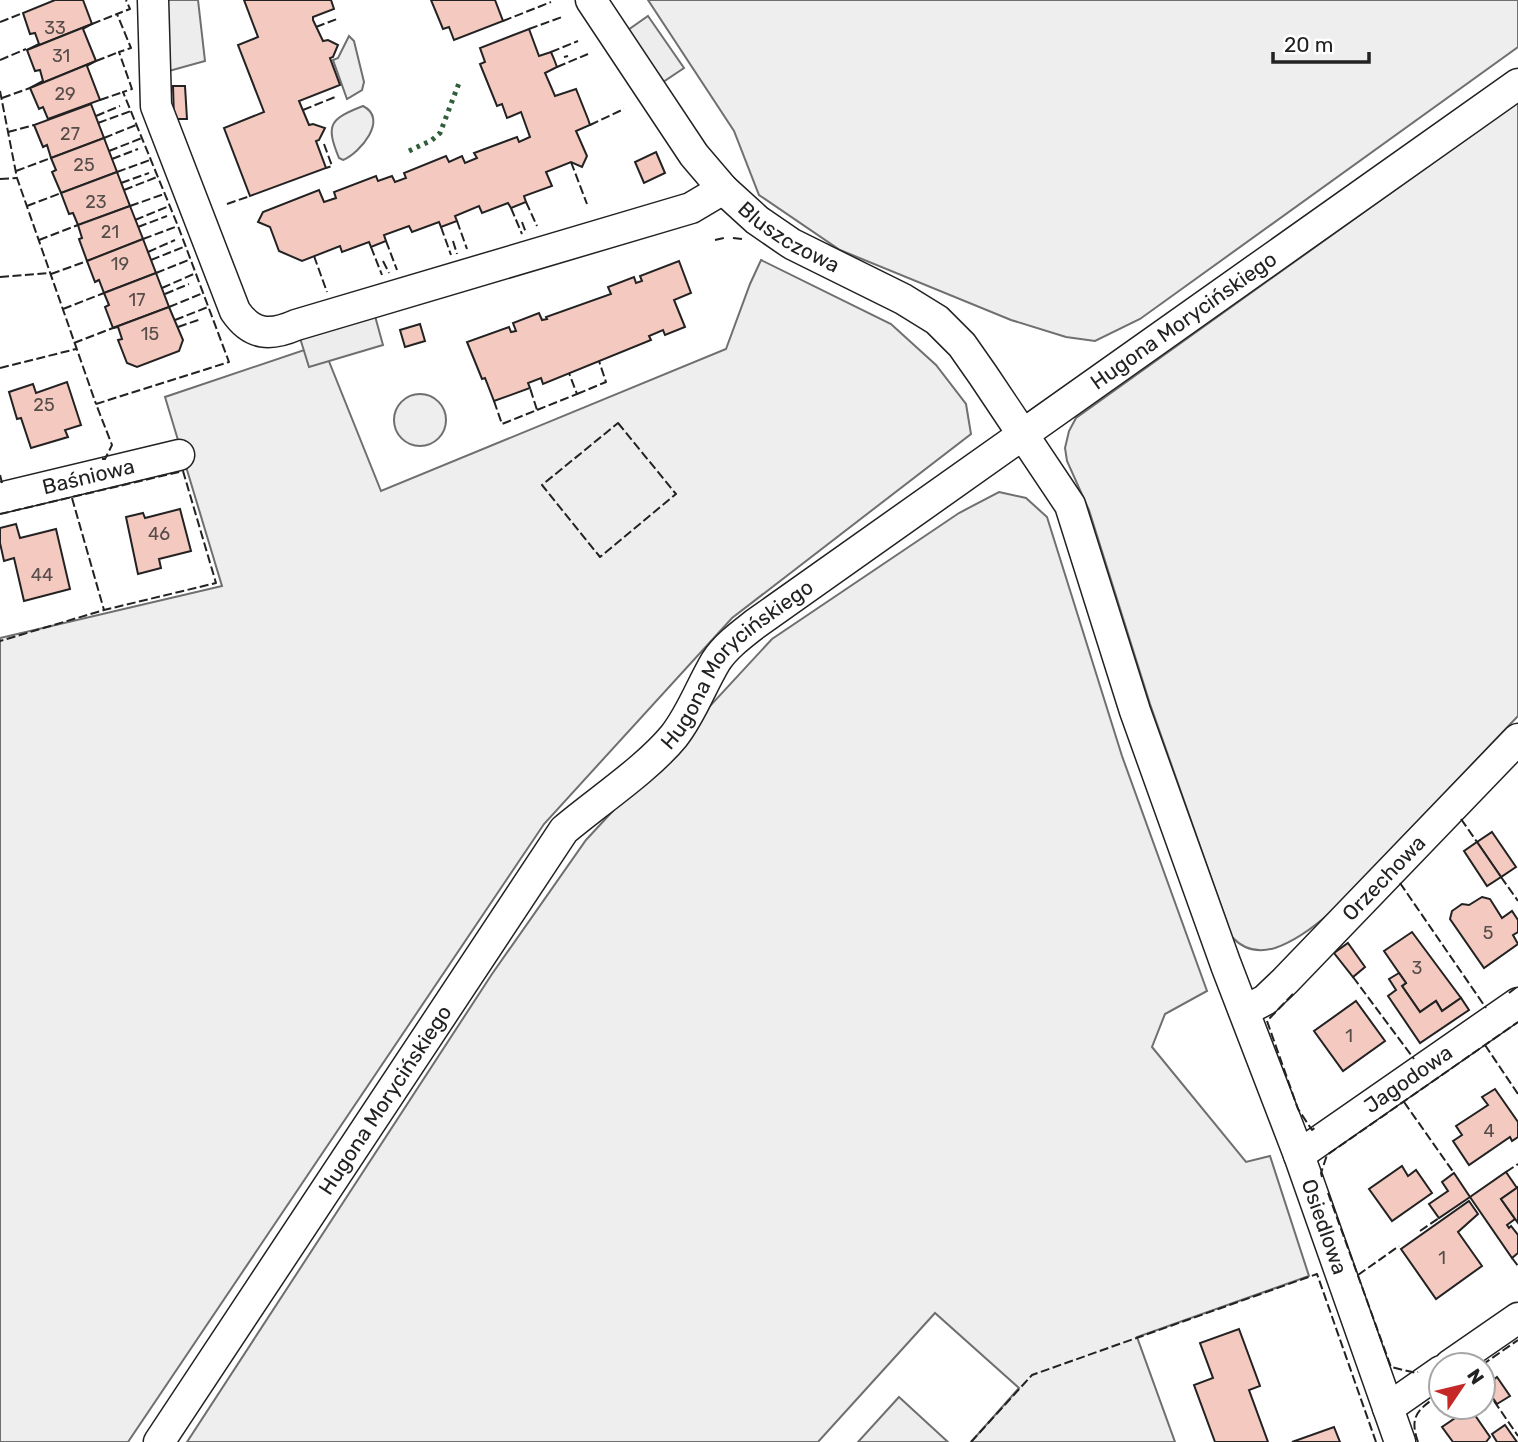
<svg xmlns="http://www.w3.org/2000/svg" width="1518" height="1442" viewBox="0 0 1518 1442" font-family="Rubik,sans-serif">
  <rect width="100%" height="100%" fill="#fff"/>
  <g fill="#eee" stroke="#6f6f6f" stroke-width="2">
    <polygon points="648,0 1518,0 1518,47 1140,319 1095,341 1066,337 1011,320 840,250 759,195 734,131"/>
    <polygon points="349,36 354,41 364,82 362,90 347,99 333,60 338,58"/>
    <path d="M1518 102V716C1479 757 1439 799 1400 840 1365 876 1323 931 1275 948 1258 953 1244 950 1232 937L1150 704 1089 510 1067 461 1065 448 1069 431 1076 418Z"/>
    <path d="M363 106C389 119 360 153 343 160L339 158C325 124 330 119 363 106Z"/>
    <polygon points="761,260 891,324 936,365 966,404 971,434 732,618 544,824 128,1442 0,1442 0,638 222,586 165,397 322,344 381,491 726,349 750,284"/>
    <circle cx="420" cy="420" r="26"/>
    <polygon points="999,492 1026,498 1047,517 1122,756 1207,991 1165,1014 1152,1047 1246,1162 1270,1156 1309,1276 1137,1337 1175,1442 971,1442 1019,1388 935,1313 818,1442 187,1442 492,974 586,840 772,639 959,513"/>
    <polygon points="899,1397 948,1442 858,1442"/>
  </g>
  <g fill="#ededed" stroke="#6f6f6f" stroke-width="2">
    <polygon points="161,0 198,0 205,61 169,71"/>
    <polygon points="648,16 684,68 663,82 628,30"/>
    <polygon points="375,316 383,345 309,367 300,338"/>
  </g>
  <g fill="#f3c9c0" stroke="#222" stroke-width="2">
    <polygon points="55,0 83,0 92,24 27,50 39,44 35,33 30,34 23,13"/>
    <polygon points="244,0 331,0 334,9 313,17 313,20 323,41 328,40 338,45 333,57 330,58 340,85 299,101 309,125 313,124 325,128 319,140 316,141 326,168 250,196 224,128 264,112 238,45 258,37"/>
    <polygon points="431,0 495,0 503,21 454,40 449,27 443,29"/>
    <polygon points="92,24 83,29 96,61 30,88 43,81 40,70 35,71 27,50"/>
    <polygon points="529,29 539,56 551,52 554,59 557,67 545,73 555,96 576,89 588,119 590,125 576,131 587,156 582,167 571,162 546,172 552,186 524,196 526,202 511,208 508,203 482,213 479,206 455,216 457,221 441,227 439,222 412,232 409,226 384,235 386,241 371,247 369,242 342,252 340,246 302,261 279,251 270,227 258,222 263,212 319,190 324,202 336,198 334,192 376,176 378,181 392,176 395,182 406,178 404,173 446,156 449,162 462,156 465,163 477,158 474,153 517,137 519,142 530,137 521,112 507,118 502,104 497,106 480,64 485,62 480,48"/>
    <polygon points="96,61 87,66 100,100 48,119 43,107 39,109 30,88"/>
    <polygon points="173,86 185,86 187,119 174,119"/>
    <polygon points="91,104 104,138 51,158 47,145 43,147 34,125"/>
    <polygon points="104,138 117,172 61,193 52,172 56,170 51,158"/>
    <polygon points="656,152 665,173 644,183 635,162"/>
    <polygon points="117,172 130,206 78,225 73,213 69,214 61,193"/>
    <polygon points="130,206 143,239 87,261 79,239 82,238 78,225"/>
    <polygon points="143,239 156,273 104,293 99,280 95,282 87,261"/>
    <polygon points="679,261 691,293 674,300 685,327 665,335 663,330 649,336 651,340 543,384 541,378 528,383 530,388 494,401 485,378 482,379 467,342 509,327 511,332 516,331 513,323 539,313 542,320 547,319 546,317 611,294 608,287 634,277 636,283 642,281 640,276"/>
    <polygon points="156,273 169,307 113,328 105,307 109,305 104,293"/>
    <polygon points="169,307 183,340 179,351 137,367 127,363 118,340 122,339 118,327 113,328"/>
    <polygon points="420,324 425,341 405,347 400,330"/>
    <polygon points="67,382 81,425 65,430 68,437 31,448 21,418 17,419 9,392 33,384 36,393"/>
    <polygon points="180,509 191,551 159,559 161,568 138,574 126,517 143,513 145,518"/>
    <polygon points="16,524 20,538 56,529 70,589 24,601 14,558 4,561 0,543 0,528"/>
    <polygon points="1492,832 1516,867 1501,877 1477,842"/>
    <polygon points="1477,842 1501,877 1487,886 1464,851"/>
    <polygon points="1482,897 1490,899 1502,918 1512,911 1518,920 1518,932 1513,935 1518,944 1484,968 1450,919 1452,911 1462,904 1469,905"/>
    <polygon points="1412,932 1461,998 1442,1011 1436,1001 1420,1012 1402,986 1406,983 1384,951"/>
    <polygon points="1348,943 1365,967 1353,977 1334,953"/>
    <polygon points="1399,973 1406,983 1402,986 1420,1012 1436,1001 1442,1011 1461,998 1469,1010 1420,1043 1388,996 1396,990 1389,979"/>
    <polygon points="1356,1001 1385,1041 1343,1071 1314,1031"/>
    <polygon points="1495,1089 1518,1122 1518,1137 1512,1141 1510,1137 1469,1165 1453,1141 1462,1135 1456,1126 1488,1105 1482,1097"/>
    <polygon points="1402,1166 1408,1176 1416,1170 1432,1193 1392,1221 1369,1189"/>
    <polygon points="1506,1172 1517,1188 1501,1199 1515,1219 1507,1225 1509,1228 1511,1226 1518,1235 1518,1253 1512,1258 1470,1197"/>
    <polygon points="1454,1173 1470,1197 1439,1218 1429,1204 1448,1191 1442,1182"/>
    <polygon points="1518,1187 1518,1223 1501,1199"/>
    <polygon points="1469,1201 1478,1214 1458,1232 1482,1266 1436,1299 1401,1249"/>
    <polygon points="1239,1329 1260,1386 1249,1390 1268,1442 1215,1442 1194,1385 1213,1378 1200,1343"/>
    <polygon points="1497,1377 1510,1396 1497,1404 1485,1387"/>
    <polygon points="1470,1408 1490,1437 1486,1442 1453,1442 1442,1427"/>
    <polygon points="1505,1425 1517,1442 1497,1442 1492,1434"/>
    <polygon points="1334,1427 1340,1442 1292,1442"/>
  </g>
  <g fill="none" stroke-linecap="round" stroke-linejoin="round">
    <defs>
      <g id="minor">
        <path d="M153 0 156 106 235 311C252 336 271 336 296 325L691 208 723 189"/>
        <path id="s1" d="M591 0 694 155 723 189 757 220 792 244 903 299 937 320 962 345 983 375 1070 505 1135 711 1226 965 1299 1155 1400 1442"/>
        <path id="s2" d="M0 498 179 455"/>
        <path id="s3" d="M1244 1011 1265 1000 1285 981 1518 739"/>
        <path id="s4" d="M1299 1155 1518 1003"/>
        <polyline points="1450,1365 1518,1318"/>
        <polyline points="1388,1408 1441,1371"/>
        <path id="s5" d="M159 1442 564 830C597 802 647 769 674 736 692 713 701 686 716 661 726 646 741 635 755 624L1518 84"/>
      </g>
    </defs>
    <use href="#minor" stroke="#222" stroke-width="33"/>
    <use href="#minor" stroke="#fff" stroke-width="30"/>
    <polyline stroke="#2f5e38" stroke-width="5" stroke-dasharray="3.5 5" stroke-linecap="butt" points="409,151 432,140 440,133 459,83"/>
    <g stroke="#222" stroke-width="2" stroke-dasharray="9 3.5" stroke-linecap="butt">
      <polyline points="503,21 551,2"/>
      <polyline points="0,22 23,13"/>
      <polyline points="92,24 117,14"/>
      <polyline points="316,27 337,19"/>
      <polyline points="529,29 562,17"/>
      <polyline points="551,52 578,41"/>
      <polyline points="564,57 568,56"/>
      <polyline points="0,60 26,49"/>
      <polyline points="96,61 119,52"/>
      <polyline points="557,67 588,54"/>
      <polyline points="0,91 17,178 96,404"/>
      <polyline points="2,98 30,88"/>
      <polyline points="100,100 123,92"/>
      <polyline points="303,110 335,97"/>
      <polyline points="96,116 120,106"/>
      <polyline points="98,123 131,111"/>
      <polyline points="590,125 624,109"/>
      <polyline points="8,132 34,125"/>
      <polyline points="104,138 136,125"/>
      <polyline points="324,144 332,166 326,168"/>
      <polyline points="109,151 142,138"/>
      <polyline points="112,159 138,149"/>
      <polyline points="571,162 587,204"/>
      <polyline points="16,171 51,158"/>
      <polyline points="117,172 150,160"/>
      <polyline points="0,179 17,178"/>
      <polyline points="121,183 149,173"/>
      <polyline points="124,190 157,177"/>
      <polyline points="526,202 537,226"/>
      <polyline points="227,204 250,196"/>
      <polyline points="27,206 61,193"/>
      <polyline points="130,206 164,194"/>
      <polyline points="511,208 522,234"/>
      <polyline points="135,220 169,206"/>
      <polyline points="457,221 467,249"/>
      <polyline points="522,222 526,233"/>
      <polyline points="138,227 167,216"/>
      <polyline points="441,227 451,255"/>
      <polyline points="733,238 742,239"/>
      <polyline points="143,239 178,226"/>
      <polyline points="39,240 78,225"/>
      <polyline points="715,240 724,238"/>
      <polyline points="386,241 397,270"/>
      <polyline points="453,241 457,254"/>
      <polyline points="371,247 382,275"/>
      <polyline points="148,252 175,240"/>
      <polyline points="314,256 327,292"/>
      <polyline points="151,260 186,246"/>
      <polyline points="383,261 389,273"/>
      <polyline points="156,273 191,259"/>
      <polyline points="51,274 87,261"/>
      <polyline points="0,277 50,273"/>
      <polyline points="162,288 196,273"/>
      <polyline points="165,294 189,284"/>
      <polyline points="169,307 203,293"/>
      <polyline points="63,309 104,293"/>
      <polyline points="175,320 208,307"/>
      <polyline points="178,327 201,319"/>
      <polyline points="74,343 113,328"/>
      <polyline points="0,368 76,349"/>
      <polyline points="577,394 606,382 599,361"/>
      <polyline points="494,401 502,424 537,410 530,388"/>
      <polyline points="537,410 577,394 569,373"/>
      <polygon points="618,423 676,494 600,557 542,485"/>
      <polyline points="102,459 105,459 112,445 96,404 229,362 178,226 123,92 132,89 119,52 131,48 117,14 130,9 126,0"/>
      <polyline points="0,475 2,483"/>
      <polyline points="72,498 104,610"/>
      <polyline points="0,514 183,471 216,583 104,610 0,641"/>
      <polyline points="1461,819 1477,842"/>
      <polyline points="1501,877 1518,901"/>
      <polyline points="1400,883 1486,1008"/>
      <polyline points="1353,977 1414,1059"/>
      <polyline points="1509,993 1518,986"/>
      <polyline points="1293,994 1267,1021 1298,1109 1312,1130 1317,1126"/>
      <polyline points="1485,1045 1518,1094"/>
      <polyline points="1404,1102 1454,1173"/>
      <polyline points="1506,1172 1518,1164"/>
      <polyline points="1322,1177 1321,1173 1327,1155 1518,1022"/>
      <polyline points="1328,1193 1391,1367 1416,1373 1418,1372"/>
      <polyline points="1420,1231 1439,1218"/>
      <polyline points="1512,1258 1518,1266"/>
      <polyline points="1358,1275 1399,1246"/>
      <polyline points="1482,1365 1518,1340"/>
      <polyline points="1494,1401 1518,1436"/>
      <polyline points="971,1442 1032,1375 1317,1274 1376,1442"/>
      <path d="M1418 1442C1408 1414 1420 1409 1441 1393"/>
    </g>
  </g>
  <g text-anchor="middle" stroke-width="5" stroke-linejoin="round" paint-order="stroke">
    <g font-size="18" fill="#564c4a">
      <text x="55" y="34">33</text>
      <text x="61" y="62">31</text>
      <text x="65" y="100">29</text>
      <text x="70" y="140">27</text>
      <text x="84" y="171">25</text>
      <text x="96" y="208">23</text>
      <text x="110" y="238">21</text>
      <text x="120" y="270">19</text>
      <text x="137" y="306">17</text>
      <text x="150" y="340">15</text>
      <text x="44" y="411">25</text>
      <text x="159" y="540">46</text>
      <text x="42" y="581">44</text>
      <text x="1488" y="939">5</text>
      <text x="1417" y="974">3</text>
      <text x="1349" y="1042">1</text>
      <text x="1489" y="1137">4</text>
      <text x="1442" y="1264">1</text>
    </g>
    <g font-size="21" fill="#222" stroke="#fff">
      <text dy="7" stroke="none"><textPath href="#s1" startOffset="313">Bluszczowa</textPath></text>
      <text dy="7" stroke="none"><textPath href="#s5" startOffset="1544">Hugona Morycińskiego</textPath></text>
      <text dy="7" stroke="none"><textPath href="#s2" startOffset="91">Baśniowa</textPath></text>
      <text dy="7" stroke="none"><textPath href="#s5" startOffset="976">Hugona Morycińskiego</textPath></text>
      <text dy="7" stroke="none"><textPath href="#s3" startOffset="194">Orzechowa</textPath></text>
      <text dy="7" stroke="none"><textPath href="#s4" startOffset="133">Jagodowa</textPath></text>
      <text dy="7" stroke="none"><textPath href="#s5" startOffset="410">Hugona Morycińskiego</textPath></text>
      <text dy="7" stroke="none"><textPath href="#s1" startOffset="1477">Osiedlowa</textPath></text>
    </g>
  </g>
  <g transform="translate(1462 1386) rotate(55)"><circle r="33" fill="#ffffff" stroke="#a7a7a7" stroke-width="2"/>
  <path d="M0-5L12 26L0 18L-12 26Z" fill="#c62828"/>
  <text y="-10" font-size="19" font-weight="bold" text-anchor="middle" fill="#222222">N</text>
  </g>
  <path d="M1273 52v10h96v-10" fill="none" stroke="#222222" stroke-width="3.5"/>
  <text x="1284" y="52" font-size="21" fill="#222222" stroke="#ffffff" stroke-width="5" paint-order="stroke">20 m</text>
</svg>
